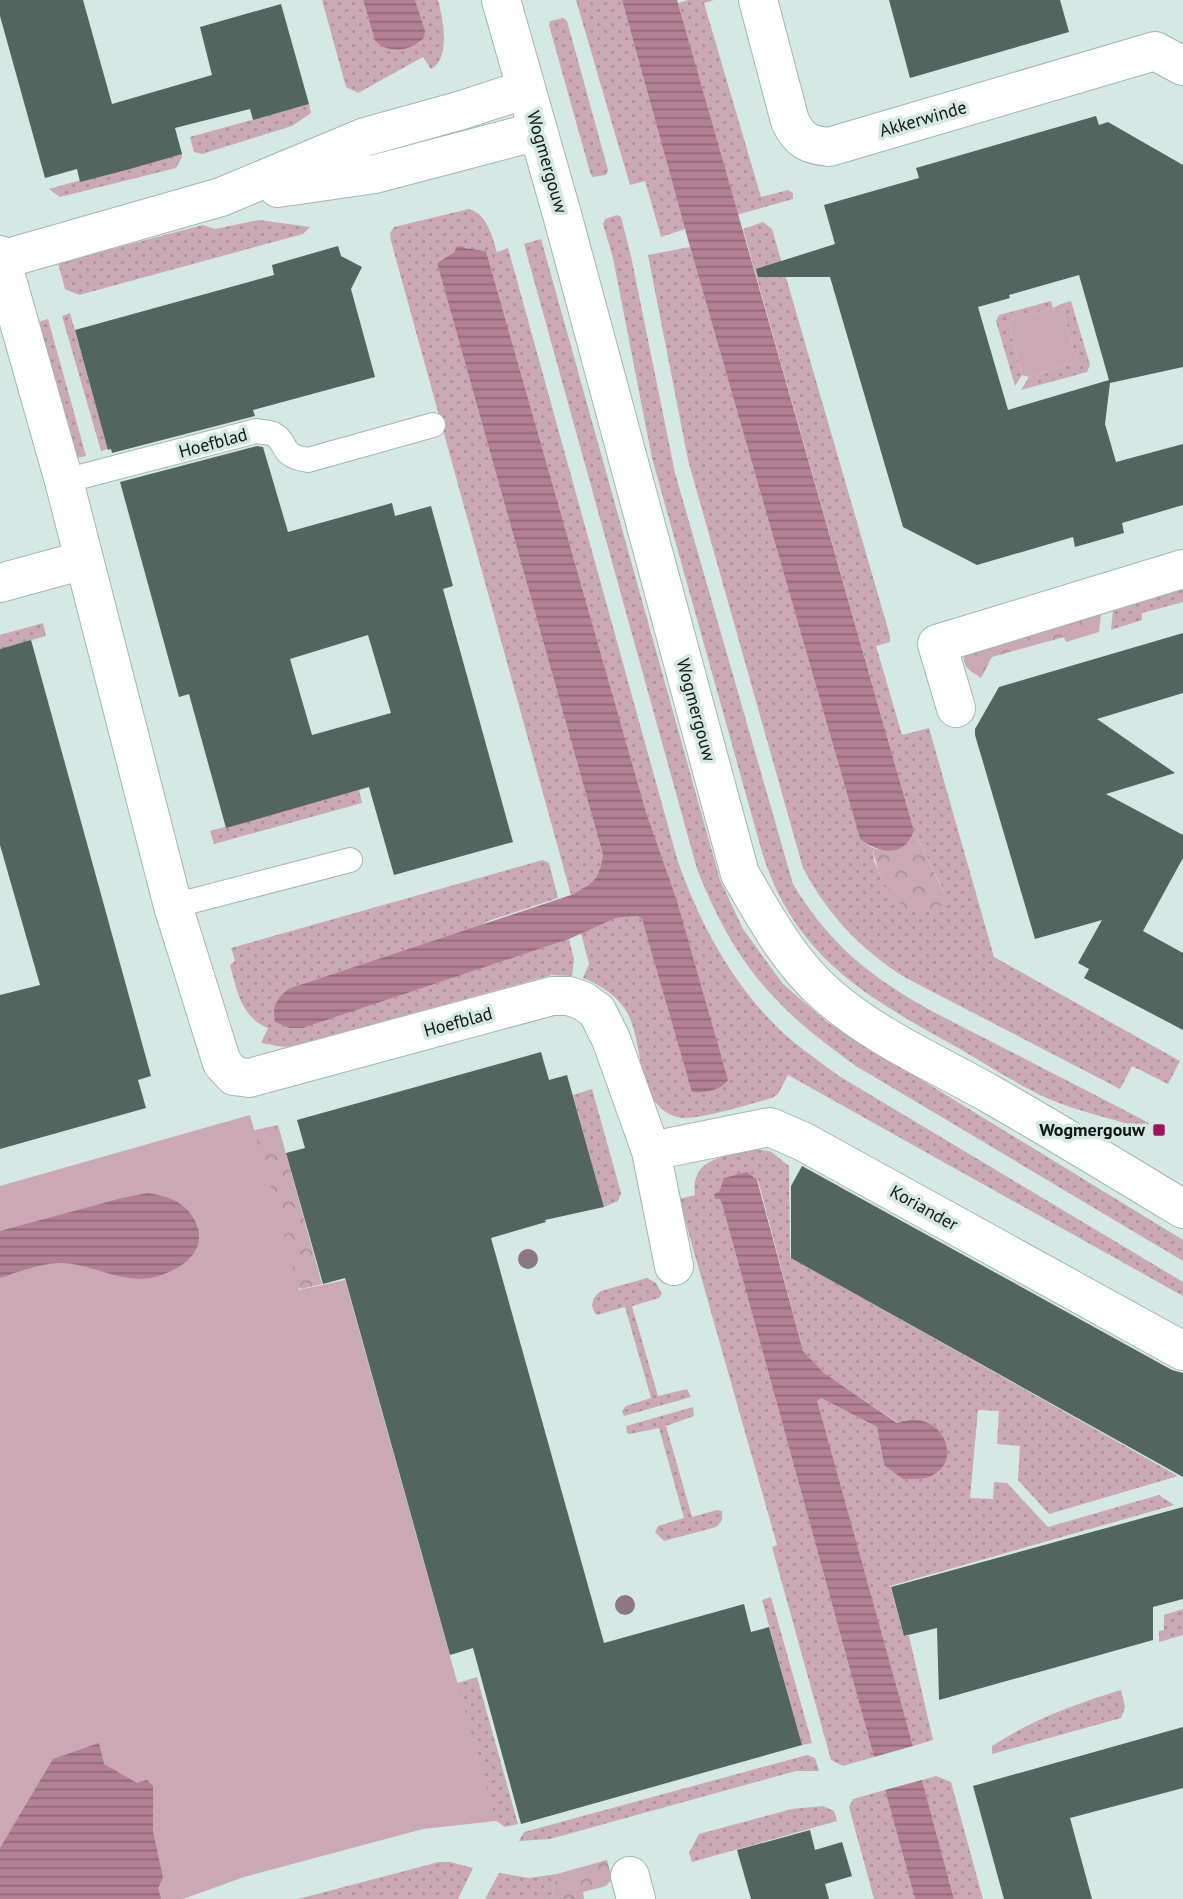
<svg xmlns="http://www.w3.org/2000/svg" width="1183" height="1899" viewBox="0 0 1183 1899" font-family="'PT Sans',sans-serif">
  <defs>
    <pattern id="grass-dots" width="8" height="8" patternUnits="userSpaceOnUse" patternTransform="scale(1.75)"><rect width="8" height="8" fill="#caa8b4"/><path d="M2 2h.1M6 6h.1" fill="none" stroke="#ac909a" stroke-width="1.8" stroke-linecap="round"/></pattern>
    <pattern id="forest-crowns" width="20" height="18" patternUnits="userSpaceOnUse" patternTransform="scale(1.75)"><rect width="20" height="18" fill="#caa8b4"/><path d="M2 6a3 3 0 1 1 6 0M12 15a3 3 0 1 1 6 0" fill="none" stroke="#ac909a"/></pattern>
    <pattern id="water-rules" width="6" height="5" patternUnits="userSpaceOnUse" patternTransform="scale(1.75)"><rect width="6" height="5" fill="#b38094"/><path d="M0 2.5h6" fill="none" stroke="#906878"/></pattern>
  </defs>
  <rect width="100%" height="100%" fill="#d4e9e3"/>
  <g fill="url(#grass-dots)">
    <path d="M322 0H363L375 41 394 50 420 42 424 31 415 0H438C443 18 451 59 431 69L423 57 358 93 346 87Z"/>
    <polygon points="576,0 622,0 685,229 661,237 645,181 630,185"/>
    <polygon points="688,0 714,0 704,3 761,197 788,190 793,193 793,199 736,215 678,3"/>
    <polygon points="563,18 567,21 608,170 606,175 592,177 590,172 549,25 550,21"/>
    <polygon points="309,104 311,113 292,126 202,154 194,152 190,137"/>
    <polygon points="182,152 182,157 176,168 60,197 49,189"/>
    <path d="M469 209C487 214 492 236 497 252L508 248 678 862C701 925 731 982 780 1030 798 1047 819 1061 839 1076L1183 1282V1296L788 1075 778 1094 772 1098C752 1103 694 1122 677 1117 636 1105 644 1045 628 1014 619 997 601 985 583 978L589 964 581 933 616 918 639 916 642 919 663 987 676 898 646 812 486 251 464 248 437 263 603 855C598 882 594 882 571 895L391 241 390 233 394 227Z"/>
    <path d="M617 215 621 217 631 256 675 473 793 884C845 971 911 1001 998 1045 1048 1071 1099 1097 1149 1123L1146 1129C1114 1119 1079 1112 1049 1099 1018 1085 989 1066 960 1049 869 998 795 959 762 852L652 458 613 258 603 224 605 219Z"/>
    <polygon points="259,220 310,227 303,234 79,295 65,289 58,263 203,225 215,229"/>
    <path d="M763 222 772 229 890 636V642L876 646 902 735 929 728 994 957 1180 1061 1168 1084 1132 1066 1120 1089 906 978C861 950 828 915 803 868L688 460 648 255 690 247 860 839 873 848 874 861 886 886 944 892 914 831 743 229Z"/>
    <path d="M541 239 720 880 743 929 783 984 827 1022 1183 1240V1261L856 1066C773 1007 735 964 697 869L524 244Z"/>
    <polygon points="1051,301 1053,308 1012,319 1009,325 1022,375 1015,386 996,321 999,315"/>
    <polygon points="1071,301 1090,365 1087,372 1021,390 1029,377 1077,362 1061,304"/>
    <polygon points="70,313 108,449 101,451 62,316"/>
    <polygon points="48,319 86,456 76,458 30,324"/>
    <polygon points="1183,589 1183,602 1142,613 1142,620 1111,630 1113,610"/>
    <polygon points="43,623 46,636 0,649 0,635"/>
    <polygon points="359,790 362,803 214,844 210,831"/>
    <path d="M543 860 549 863 558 898 488 921 303 1028 569 939 574 959 572 976 552 975 296 1045 284 1047 261 1043 268 1028C241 1017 237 991 230 965L235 961 231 948Z"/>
    <polygon points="592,1089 621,1193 618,1201 604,1207 573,1095"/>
    <path d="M751 1149 770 1151 789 1166 790 1257 1178 1476 1049 1514 1018 1480 1020 1446 997 1444 999 1411 978 1410 970 1498 993 1499 994 1482 1007 1483 1048 1527 1159 1495 1174 1505 890 1586 904 1636H909L933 1740 913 1746 816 1401 821 1398 877 1427 884 1465 908 1419 898 1423 824 1373 803 1351 758 1180 714 1194 720 1198 722 1204 874 1757 843 1766 831 1760 772 1547 777 1545 679 1199 695 1195C690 1158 723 1158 751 1149Z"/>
    <path d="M647 1278 656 1283 662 1294 659 1298 632 1306 658 1396 687 1389 691 1397 624 1416 622 1411 626 1406 651 1398 625 1307 597 1315C589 1307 592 1297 601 1291Z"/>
    <path d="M693 1407 694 1416 666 1426 692 1517 717 1510 722 1511C723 1519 722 1522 716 1527L664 1541 655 1532 658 1526 684 1518 659 1428 630 1434 627 1433 626 1426Z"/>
    <polygon points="771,1597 812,1743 802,1745 762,1600"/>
    <polygon points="1183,1609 1183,1635 1159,1642 1159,1631 1164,1630 1164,1615"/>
    <polygon points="477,1677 518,1824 505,1827 492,1818 454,1684"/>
    <path d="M1121 1690 1125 1707 1121 1718 992 1754V1746C1036 1718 1073 1705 1121 1690Z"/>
    <polygon points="807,1755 815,1758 819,1771 796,1771 550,1839 519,1841 524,1832"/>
    <polygon points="936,1776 951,1782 983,1899 954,1899 922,1780"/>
    <polygon points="885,1790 915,1899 874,1899 849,1807 853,1799"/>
    <polygon points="823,1806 834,1811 837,1821 692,1862 689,1853 699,1834 792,1809"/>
    <polygon points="439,1862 450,1862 473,1868 458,1899 298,1899"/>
    <polygon points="499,1873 529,1878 557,1874 551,1899 485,1899"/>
  </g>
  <g fill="url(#forest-crowns)">
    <path d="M1101 613 1099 632 1066 642 1064 637 992 657 981 678C971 671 962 668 964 654Z"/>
    <path d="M914 831 947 899 936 911C929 911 920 913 913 911 892 905 875 869 873 848 890 853 907 849 914 831Z"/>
    <polygon points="278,1125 322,1284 301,1289 289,1283 249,1141 255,1130"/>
    <polygon points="607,1860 612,1879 606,1886 583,1892 584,1899 551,1899 557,1874"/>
  </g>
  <g fill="#caa8b4">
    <polygon points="1061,304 1077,362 1029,377 1022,375 1009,325 1012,319 1053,308"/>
    <polygon points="250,1115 299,1290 345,1280 496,1821 423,1829 244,1877 183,1899 153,1899 0,1877 0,1186"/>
  </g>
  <g fill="url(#water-rules)">
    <path d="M363 0H415L425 31 424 38C410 51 391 55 375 41Z"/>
    <path d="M622 0H677L914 831C903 859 879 853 860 839L690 247Z"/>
    <path d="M462 246 465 248 486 251 646 812 676 898 728 1080C720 1091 704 1093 692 1092L642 919 638 916 616 918 569 939 303 1028H290L275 1022C272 1006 277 999 288 989L571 895C594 882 598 882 603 855L437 263 455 252 456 247Z"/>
    <path d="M747 1172 757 1180 803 1351 824 1373 897 1423C940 1406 966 1460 931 1476 923 1480 912 1479 903 1479L884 1465 877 1427 821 1398 817 1401 913 1746 874 1757 722 1204 720 1199H715L714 1194 719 1192 724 1178Z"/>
    <path d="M148 1193C165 1196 179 1199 190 1213 199 1225 203 1239 194 1253 189 1260 181 1266 173 1270 132 1292 104 1266 63 1263 43 1262 19 1272 0 1278V1231L122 1198Z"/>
    <polygon points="99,1743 104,1764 137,1783 147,1780 153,1786 153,1831 163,1878 158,1888 161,1899 0,1899 0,1848 53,1759"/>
    <polygon points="922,1780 954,1899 915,1899 885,1790"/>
  </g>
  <g fill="#52655f" fill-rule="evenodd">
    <polygon points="0,0 83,0 112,104 212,75 200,27 281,4 309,104 253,120 250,109 175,128 182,154 130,169 80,182 77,169 45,178 0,16"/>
    <polygon points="889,0 1060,0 1069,32 910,78"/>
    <path d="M1096 116 1099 125 1108 122 1183 165V367L1110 383 1105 424 1116 462 1183 444V505L1122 523 1124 533 1075 547 1073 537 977 565 903 527 830 277H758L756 269 835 244 824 205 919 178 916 168ZM1079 275 1109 380 1008 410 978 307 1010 298 1009 295Z"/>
    <polygon points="338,246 341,256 362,267 351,289 375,377 253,410 255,416 112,453 111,449 108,450 75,330 274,275 272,265"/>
    <path d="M257 446 263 447 288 532 392 503 395 516 431 506 453 586 443 589 513 842 394 875 369 787 226 828 189 694 179 697 120 482ZM368 635 391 713 312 735 290 659Z"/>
    <polygon points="1183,633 1183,693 1097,719 1175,773 1106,794 1183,835 1183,858 1143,931 1183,953 1183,1030 1084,978 1089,969 1078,963 1102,920 1035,939 975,735 975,729 999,687"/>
    <polygon points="31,640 151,1076 138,1080 146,1108 0,1149 0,995 40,985 0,845 0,649"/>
    <polygon points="541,1052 549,1080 567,1075 604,1207 545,1220 546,1222 491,1238 604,1643 744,1604 751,1632 769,1627 802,1745 521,1824 473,1648 450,1655 345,1278 323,1284 286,1153 305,1148 297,1120"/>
    <polygon points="802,1166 1172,1370 1183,1373 1183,1477 791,1258 791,1186"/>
    <polygon points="1183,1507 1183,1599 1153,1607 1153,1640 939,1700 937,1628 904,1636 891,1587"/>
    <polygon points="1183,1727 1183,1788 1070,1818 1092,1899 1004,1899 973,1786"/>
    <polygon points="810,1830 815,1850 842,1842 852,1876 825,1884 829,1899 751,1899 737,1850"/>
  </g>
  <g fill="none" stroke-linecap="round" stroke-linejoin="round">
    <defs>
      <g id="service">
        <path d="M64 481 256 431C261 432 268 432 273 434 290 443 277 455 308 460L433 425"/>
        <polyline points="173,906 350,860"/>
      </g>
      <g id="minor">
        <path d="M758 0 790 121C799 140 808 145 829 147L1155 51 1183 66"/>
        <polyline points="278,188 375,174 538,131"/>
        <polyline points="0,255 64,481 173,906 222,1063 234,1076 249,1078 552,996 569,996 583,1001 597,1011 611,1039 651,1151 674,1266"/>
        <polyline points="1,260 221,197 365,137 462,110 526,89"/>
        <polyline points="0,583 84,560"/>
        <polyline points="956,708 937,644 1183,569"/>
        <polyline points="651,1151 770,1127 804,1142 1183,1351"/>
        <polyline points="630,1876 636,1899"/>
      </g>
      <path id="tertiary" d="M501 0 563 218 740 874C765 917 789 962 827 995 875 1037 935 1063 990 1094 1055 1131 1119 1170 1183 1209"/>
    </defs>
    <use href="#service" stroke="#a2b7b0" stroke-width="26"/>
    <use href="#minor" stroke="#a2b7b0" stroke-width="40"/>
    <use href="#tertiary" stroke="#a2b7b0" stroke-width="40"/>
    <use href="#service" stroke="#fff" stroke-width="24"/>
    <use href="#minor" stroke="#fff" stroke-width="38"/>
    <use href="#tertiary" stroke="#fff" stroke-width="38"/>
  </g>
  <g fill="#8f7684">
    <circle cx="528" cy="1259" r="10"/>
    <circle cx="625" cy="1605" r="10"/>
  </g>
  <rect fill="#9e125f" stroke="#d4e9e3" stroke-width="2.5" x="1152" y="1123" width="14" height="14" rx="3.5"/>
  <g text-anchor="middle" stroke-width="7" stroke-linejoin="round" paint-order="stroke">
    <g font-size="18" fill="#0e1613" stroke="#d4e9e3">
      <text transform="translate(923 119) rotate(-16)" y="6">Akkerwinde</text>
      <text transform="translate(547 162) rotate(74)" y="6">Wogmergouw</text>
      <text transform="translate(213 443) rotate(-15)" y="6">Hoefblad</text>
      <text transform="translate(696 710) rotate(75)" y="6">Wogmergouw</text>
      <text transform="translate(458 1022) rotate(-15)" y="6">Hoefblad</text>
      <text transform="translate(924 1208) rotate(29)" y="6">Koriander</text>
    </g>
    <g font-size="18" font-weight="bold" fill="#0e1613" stroke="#d4e9e3" text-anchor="end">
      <text x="1145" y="1136">Wogmergouw</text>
    </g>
  </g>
</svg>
